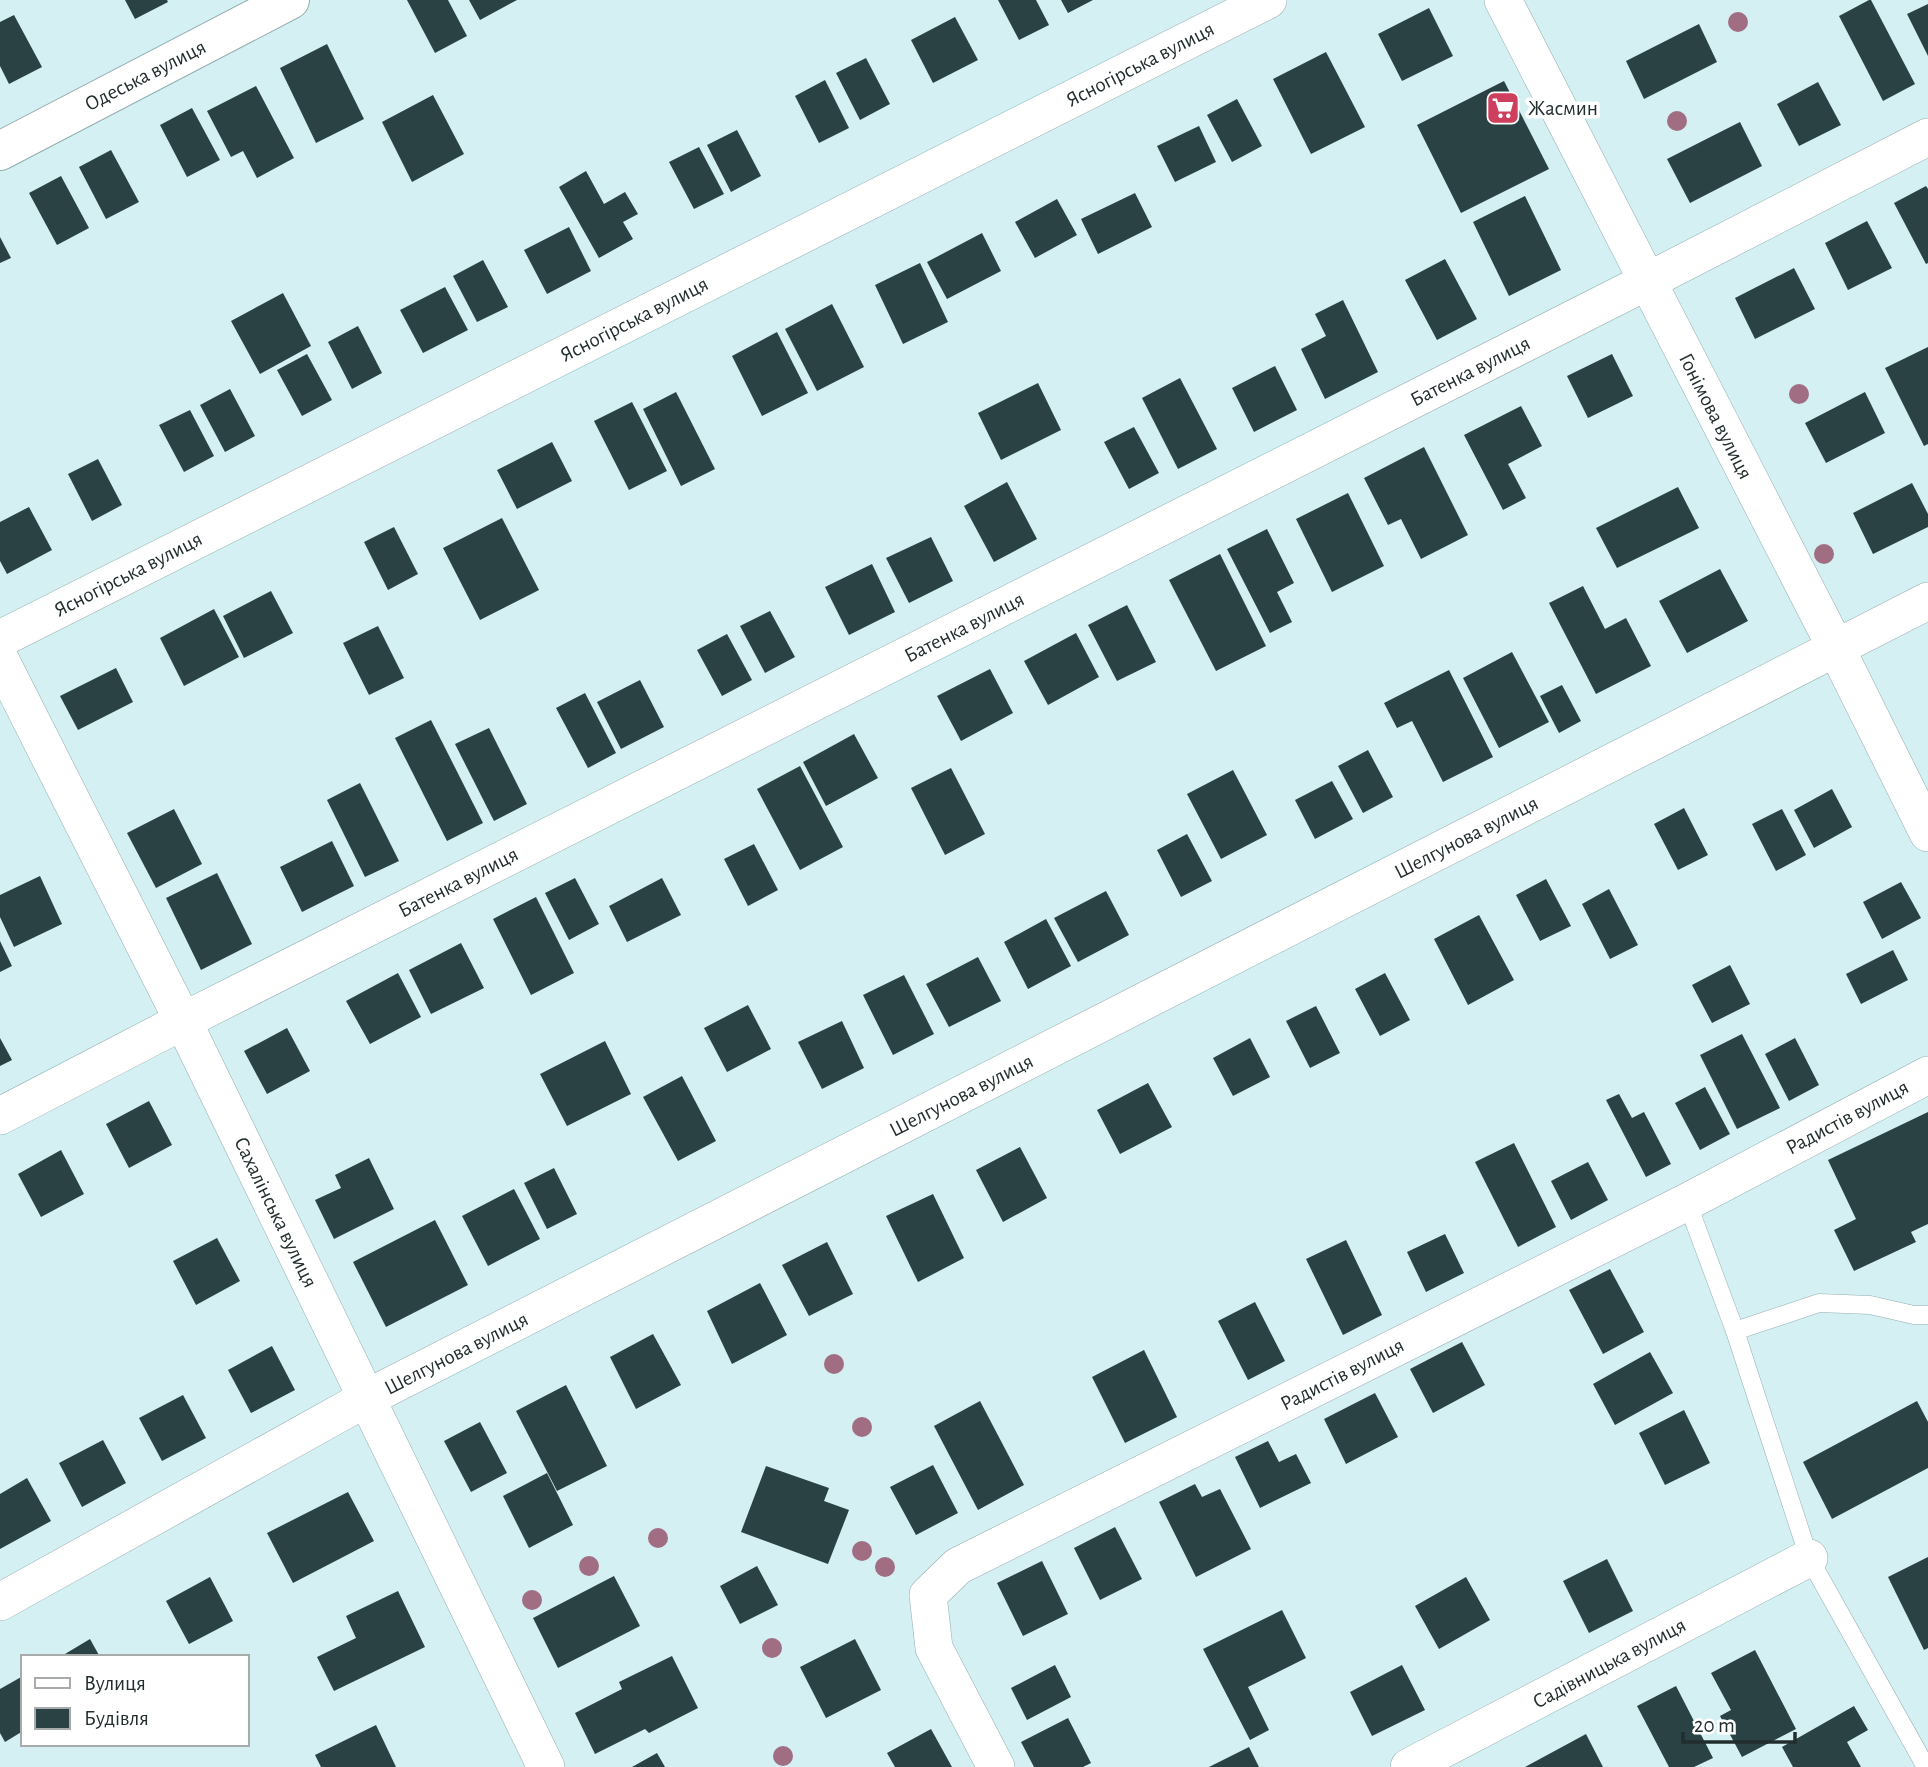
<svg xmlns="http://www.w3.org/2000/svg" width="1928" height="1767" viewBox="0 0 1928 1767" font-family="'Alegreya Sans',sans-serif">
  <rect width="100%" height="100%" fill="#d4f0f3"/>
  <g fill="#2a4244">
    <polygon points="125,0 167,0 168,2 135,19"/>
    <polygon points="407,0 448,0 467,36 435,53"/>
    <polygon points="469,0 517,0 480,20"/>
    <polygon points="998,0 1036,0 1049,25 1019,40"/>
    <polygon points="1061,0 1093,0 1068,13"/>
    <polygon points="1869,0 1871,0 1915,84 1883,101 1839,16"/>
    <polygon points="1928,4 1928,56 1907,14"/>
    <polygon points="1429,8 1453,56 1402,81 1378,34"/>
    <polygon points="14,15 42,67 9,84 0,66 0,22"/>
    <polygon points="955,17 978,60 933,83 911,40"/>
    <polygon points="1699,24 1717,62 1644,99 1626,61"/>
    <polygon points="327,44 364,119 316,143 280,68"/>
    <polygon points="1326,52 1365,127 1311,154 1273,79"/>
    <polygon points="866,58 890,104 860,120 836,73"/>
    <polygon points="825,80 849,128 819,143 795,96"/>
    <polygon points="1504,81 1549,169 1461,213 1417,125"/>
    <polygon points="1818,82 1841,125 1799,146 1777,104"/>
    <polygon points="256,86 294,158 257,178 243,151 231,157 207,111"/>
    <polygon points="433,95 464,154 412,182 382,122"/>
    <polygon points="1237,99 1262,146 1232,162 1207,115"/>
    <polygon points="192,108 220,160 187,177 160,125"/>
    <polygon points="1740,122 1762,166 1690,203 1667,159"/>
    <polygon points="1199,126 1216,162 1175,182 1157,146"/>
    <polygon points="737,130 761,176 731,192 707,145"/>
    <polygon points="699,147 724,194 694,209 669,162"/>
    <polygon points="111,150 139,202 106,219 79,167"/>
    <polygon points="586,171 604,204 625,192 638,214 623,222 633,239 599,258 559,187"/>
    <polygon points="61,176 89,228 57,245 29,193"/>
    <polygon points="1926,186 1928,189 1928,263 1926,264 1894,203"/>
    <polygon points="1135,193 1152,227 1098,254 1081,219"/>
    <polygon points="1525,196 1561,270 1509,296 1473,222"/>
    <polygon points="1057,199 1077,235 1035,258 1015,222"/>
    <polygon points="1867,221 1892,268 1848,290 1825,243"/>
    <polygon points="569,227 591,271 547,294 524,250"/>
    <polygon points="982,233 1001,271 947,299 927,262"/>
    <polygon points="0,237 11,258 0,263"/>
    <polygon points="1445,259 1477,319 1437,340 1405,280"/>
    <polygon points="483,260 508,307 477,322 453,276"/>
    <polygon points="920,263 948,322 903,344 875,285"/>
    <polygon points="1794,268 1815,309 1755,339 1735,298"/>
    <polygon points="445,287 468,330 423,353 400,310"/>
    <polygon points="283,293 311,346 260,374 231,321"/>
    <polygon points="1343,300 1378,372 1325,399 1301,349 1326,336 1315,314"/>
    <polygon points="832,304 864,367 817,391 785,329"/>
    <polygon points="358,326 382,373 352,389 328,342"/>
    <polygon points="777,332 808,393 762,416 732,356"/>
    <polygon points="1928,347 1928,444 1924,446 1885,368"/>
    <polygon points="307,354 332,400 302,416 277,370"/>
    <polygon points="1612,354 1633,396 1588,418 1567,376"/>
    <polygon points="1275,366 1297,410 1254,432 1232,388"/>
    <polygon points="1180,378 1217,449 1178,469 1142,398"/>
    <polygon points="1038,383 1061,430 1001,460 978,413"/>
    <polygon points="230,389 255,436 225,452 200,405"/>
    <polygon points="676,392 715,469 681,486 643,409"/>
    <polygon points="1865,392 1885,433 1826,463 1805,423"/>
    <polygon points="632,402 667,471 629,490 594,421"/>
    <polygon points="1521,406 1542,446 1508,464 1526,498 1503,510 1464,435"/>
    <polygon points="190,410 214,456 184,472 159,425"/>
    <polygon points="1134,427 1159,473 1129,489 1104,442"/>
    <polygon points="552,442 572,481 517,509 497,470"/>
    <polygon points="1424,447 1468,535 1421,559 1401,519 1388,525 1364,478"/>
    <polygon points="98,459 122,505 92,521 68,474"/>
    <polygon points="1007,482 1037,539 994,562 964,506"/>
    <polygon points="1912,483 1928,514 1928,527 1873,554 1853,513"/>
    <polygon points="1678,487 1699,528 1617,568 1596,528"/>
    <polygon points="1348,493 1384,566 1332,592 1296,519"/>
    <polygon points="29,507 52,550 7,574 0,561 0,522"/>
    <polygon points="502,518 539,590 480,620 443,548"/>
    <polygon points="394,527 418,574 388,590 364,542"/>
    <polygon points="1267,529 1294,583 1277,592 1292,622 1270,633 1227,549"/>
    <polygon points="931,537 953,581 909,603 886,558"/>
    <polygon points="1220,554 1266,646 1216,671 1169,580"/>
    <polygon points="872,564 895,612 849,635 825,587"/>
    <polygon points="1720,569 1748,621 1687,653 1659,601"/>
    <polygon points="1583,586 1605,629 1626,618 1651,666 1596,694 1549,603"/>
    <polygon points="271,591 293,633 244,658 223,616"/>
    <polygon points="1127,605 1156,662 1117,681 1088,625"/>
    <polygon points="214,609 239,657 184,686 160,638"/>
    <polygon points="770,611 795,657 765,673 740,626"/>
    <polygon points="378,626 404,678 369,695 343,643"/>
    <polygon points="1076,633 1099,677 1048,705 1024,661"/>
    <polygon points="727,634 752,680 722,696 697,650"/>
    <polygon points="1512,652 1549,722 1499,748 1463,678"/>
    <polygon points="116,668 133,702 78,730 60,696"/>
    <polygon points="990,669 1013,713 961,741 937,696"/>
    <polygon points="1449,670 1493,757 1443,782 1412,721 1397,728 1384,703"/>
    <polygon points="640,680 664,727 621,749 597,702"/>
    <polygon points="1562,685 1581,721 1559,733 1540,696"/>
    <polygon points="585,693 616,753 588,768 556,708"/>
    <polygon points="431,720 483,823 447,841 395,738"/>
    <polygon points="489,728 527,804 494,821 455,744"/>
    <polygon points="854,734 878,778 826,806 803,762"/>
    <polygon points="1368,750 1393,797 1363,813 1338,766"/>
    <polygon points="800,766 843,847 800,870 757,789"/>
    <polygon points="951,768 985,834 945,855 911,788"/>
    <polygon points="1233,770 1267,835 1221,859 1187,794"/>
    <polygon points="1332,781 1353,819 1315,839 1295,800"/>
    <polygon points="360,783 399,861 365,877 327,800"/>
    <polygon points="1832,789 1852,827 1814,848 1794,810"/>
    <polygon points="1684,808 1708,855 1678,870 1654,824"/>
    <polygon points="174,809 202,864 156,888 127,833"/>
    <polygon points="1782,809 1806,855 1776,871 1752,824"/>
    <polygon points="1187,834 1212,881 1181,897 1157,850"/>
    <polygon points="332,841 354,886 302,912 280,867"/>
    <polygon points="754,844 778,890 748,906 724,859"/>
    <polygon points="217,873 252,944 201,970 166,898"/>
    <polygon points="40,876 62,924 14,947 0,917 0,895"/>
    <polygon points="575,878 599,924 569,940 545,893"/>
    <polygon points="662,878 681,915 627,942 609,906"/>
    <polygon points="1546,879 1571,926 1540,941 1516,895"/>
    <polygon points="1901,882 1921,918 1882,939 1863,902"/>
    <polygon points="1609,889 1638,945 1610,959 1582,904"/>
    <polygon points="1106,891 1129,935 1078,962 1054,918"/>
    <polygon points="536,897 574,973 531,995 493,919"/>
    <polygon points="1479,915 1514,980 1468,1005 1434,939"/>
    <polygon points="1046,919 1071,966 1028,989 1004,942"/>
    <polygon points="0,941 12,966 0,972"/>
    <polygon points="461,943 484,988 431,1014 409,970"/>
    <polygon points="1893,950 1908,980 1861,1004 1846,974"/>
    <polygon points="978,957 1001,1001 949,1027 926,984"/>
    <polygon points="1730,965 1750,1004 1712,1023 1692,985"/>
    <polygon points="398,973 421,1017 370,1044 346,1001"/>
    <polygon points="1385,973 1410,1020 1380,1036 1355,989"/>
    <polygon points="904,975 934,1034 893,1055 863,995"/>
    <polygon points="748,1005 771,1049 727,1072 704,1028"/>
    <polygon points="1316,1006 1340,1053 1310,1068 1286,1021"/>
    <polygon points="842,1021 864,1068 822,1089 798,1042"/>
    <polygon points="287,1028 310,1071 267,1094 244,1051"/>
    <polygon points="1742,1034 1780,1108 1737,1129 1700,1055"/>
    <polygon points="0,1038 12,1060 0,1066"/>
    <polygon points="1250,1038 1270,1077 1233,1096 1213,1058"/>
    <polygon points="1795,1038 1819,1085 1789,1101 1765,1054"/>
    <polygon points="605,1041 631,1094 567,1126 540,1074"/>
    <polygon points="682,1076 716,1141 678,1161 643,1097"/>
    <polygon points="1148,1083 1172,1127 1120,1154 1097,1110"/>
    <polygon points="1705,1087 1730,1134 1700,1150 1675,1103"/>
    <polygon points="1619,1094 1632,1118 1644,1112 1671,1164 1646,1177 1606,1100"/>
    <polygon points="149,1101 172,1145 129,1168 106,1124"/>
    <polygon points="1928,1112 1928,1224 1911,1232 1916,1242 1854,1271 1834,1230 1856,1219 1828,1160"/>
    <polygon points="1514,1143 1556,1227 1518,1247 1475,1162"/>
    <polygon points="1020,1147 1047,1198 1003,1222 976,1170"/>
    <polygon points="61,1150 84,1194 41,1217 18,1174"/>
    <polygon points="369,1158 394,1209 334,1239 315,1200 341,1188 335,1175"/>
    <polygon points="1588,1162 1608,1200 1571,1220 1551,1181"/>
    <polygon points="554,1168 577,1214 547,1229 524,1183"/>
    <polygon points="514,1189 540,1239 488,1266 462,1216"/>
    <polygon points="933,1194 964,1258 918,1282 886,1216"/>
    <polygon points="435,1220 468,1285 386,1327 353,1262"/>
    <polygon points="1445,1234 1464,1273 1426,1292 1407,1252"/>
    <polygon points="217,1238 240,1281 196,1305 173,1261"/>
    <polygon points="1346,1240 1382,1315 1343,1335 1306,1259"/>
    <polygon points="827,1242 853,1294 809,1316 782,1265"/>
    <polygon points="1610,1269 1644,1332 1603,1354 1569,1290"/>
    <polygon points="760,1283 787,1335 732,1364 707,1311"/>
    <polygon points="1255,1302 1285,1361 1248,1380 1218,1321"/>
    <polygon points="653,1334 681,1385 636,1409 610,1357"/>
    <polygon points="1462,1342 1485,1385 1433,1413 1410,1369"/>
    <polygon points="272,1346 295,1390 251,1413 228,1370"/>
    <polygon points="1144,1350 1177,1417 1125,1443 1092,1377"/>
    <polygon points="1650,1352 1673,1393 1615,1425 1593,1384"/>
    <polygon points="566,1385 607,1466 557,1491 516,1411"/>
    <polygon points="1375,1393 1398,1437 1346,1464 1324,1419"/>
    <polygon points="183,1395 206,1438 162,1461 139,1418"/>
    <polygon points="980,1401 1024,1485 978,1510 934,1426"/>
    <polygon points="1917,1401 1928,1422 1928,1468 1832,1519 1803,1462"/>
    <polygon points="1684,1410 1710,1463 1665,1485 1639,1433"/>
    <polygon points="480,1422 507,1473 471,1492 444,1441"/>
    <polygon points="103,1440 126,1483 82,1507 59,1463"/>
    <polygon points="1268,1441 1279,1462 1296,1454 1311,1483 1260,1508 1235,1457"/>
    <polygon points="933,1465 958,1513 916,1535 890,1487"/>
    <polygon points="766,1466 829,1488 824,1501 849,1510 828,1564 741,1532"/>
    <polygon points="547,1473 573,1525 529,1548 503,1496"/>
    <polygon points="27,1478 51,1521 0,1549 0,1494"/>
    <polygon points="1195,1484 1202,1497 1220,1489 1251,1549 1196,1577 1159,1502"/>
    <polygon points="348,1492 374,1541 293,1583 267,1533"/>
    <polygon points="1115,1527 1142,1579 1100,1600 1074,1548"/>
    <polygon points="1928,1557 1928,1648 1924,1650 1888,1577"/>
    <polygon points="1607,1559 1633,1611 1589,1633 1563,1581"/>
    <polygon points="1042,1561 1068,1614 1023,1636 997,1583"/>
    <polygon points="757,1566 778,1605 740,1624 720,1586"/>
    <polygon points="614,1576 640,1626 558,1668 533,1618"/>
    <polygon points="210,1577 233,1621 189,1644 166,1601"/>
    <polygon points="1466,1577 1490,1620 1439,1649 1415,1606"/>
    <polygon points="398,1591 425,1647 334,1691 317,1657 356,1638 346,1616"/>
    <polygon points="1282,1610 1306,1658 1248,1687 1269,1730 1250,1740 1203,1649"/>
    <polygon points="90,1639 100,1657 60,1657"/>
    <polygon points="855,1639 881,1690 826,1718 800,1667"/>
    <polygon points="1755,1650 1796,1729 1742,1757 1720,1716 1731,1710 1711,1673"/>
    <polygon points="672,1656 698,1708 649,1733 645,1729 595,1754 575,1713 622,1689 619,1682"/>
    <polygon points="1055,1665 1071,1697 1027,1720 1011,1688"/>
    <polygon points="1402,1665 1425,1710 1372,1736 1350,1692"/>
    <polygon points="23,1676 23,1731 5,1742 0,1733 0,1689"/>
    <polygon points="1676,1686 1713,1758 1694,1767 1669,1767 1637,1706"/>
    <polygon points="1854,1706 1868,1730 1847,1742 1861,1767 1793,1767 1782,1747"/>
    <polygon points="1068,1718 1091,1763 1083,1767 1034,1767 1021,1742"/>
    <polygon points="376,1725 396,1767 321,1767 315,1755"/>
    <polygon points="931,1729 952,1767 895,1767 887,1753"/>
    <polygon points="1586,1734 1603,1767 1525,1767"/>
    <polygon points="1249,1747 1259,1767 1209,1767"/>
    <polygon points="657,1753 665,1767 632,1767"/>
  </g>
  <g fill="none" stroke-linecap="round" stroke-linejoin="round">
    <defs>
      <g id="service">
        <polyline points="1687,1202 1735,1331 1809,1558 1926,1767"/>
        <polyline points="1735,1331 1819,1303 1870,1305 1914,1315 1928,1315"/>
      </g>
      <g id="minor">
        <polyline points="1503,0 1836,648 1928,833"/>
        <polyline points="0,639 1268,0"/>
        <polyline points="0,659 183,1021 546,1767"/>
        <polyline points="0,1116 183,1021 1646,282 1928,137"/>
        <polyline points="0,1602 367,1398 1928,601"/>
        <polyline points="996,1767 934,1648 928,1595 958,1566 1687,1202 1928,1075"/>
        <polyline points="1409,1767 1809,1558"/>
      </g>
      <polyline id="tertiary" points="0,151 290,0"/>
    </defs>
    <use href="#service" stroke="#94aeb1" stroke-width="19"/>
    <use href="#minor" stroke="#94aeb1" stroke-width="38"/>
    <use href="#tertiary" stroke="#94aeb1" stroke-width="40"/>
    <use href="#service" stroke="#fff" stroke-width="18"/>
    <use href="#minor" stroke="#fff" stroke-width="37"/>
    <use href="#tertiary" stroke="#fff" stroke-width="38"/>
  </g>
  <g fill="#a06d83">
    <circle cx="1738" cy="22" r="10"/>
    <circle cx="1677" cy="121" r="10"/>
    <circle cx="1799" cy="394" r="10"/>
    <circle cx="1824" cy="554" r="10"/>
    <circle cx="834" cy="1364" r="10"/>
    <circle cx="862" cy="1427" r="10"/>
    <circle cx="658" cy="1538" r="10"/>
    <circle cx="862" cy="1551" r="10"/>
    <circle cx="589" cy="1566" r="10"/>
    <circle cx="885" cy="1567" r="10"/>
    <circle cx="532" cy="1600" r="10"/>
    <circle cx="772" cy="1648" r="10"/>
    <circle cx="783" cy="1756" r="10"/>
  </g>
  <defs>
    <symbol id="supermarket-square" viewBox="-11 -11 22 22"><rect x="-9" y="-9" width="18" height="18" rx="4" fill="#ce3e5d" stroke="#fff"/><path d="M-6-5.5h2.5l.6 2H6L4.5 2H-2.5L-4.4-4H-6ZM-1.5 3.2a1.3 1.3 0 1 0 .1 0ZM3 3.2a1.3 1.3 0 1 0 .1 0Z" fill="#fff"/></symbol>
  </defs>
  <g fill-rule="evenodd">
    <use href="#supermarket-square" x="1484" y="89" width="38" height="38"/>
  </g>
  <g text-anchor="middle" stroke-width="7" stroke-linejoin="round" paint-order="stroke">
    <g font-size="21" fill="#222d2e" stroke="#fff">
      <text transform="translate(1140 64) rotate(-27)" y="7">Ясногірська вулиця</text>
      <text transform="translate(145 75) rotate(-27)" y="7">Одеська вулиця</text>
      <text transform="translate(634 319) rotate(-27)" y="7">Ясногірська вулиця</text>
      <text transform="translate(1470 371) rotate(-27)" y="7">Батенка вулиця</text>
      <text transform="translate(1716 416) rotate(63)" y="7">Гонімова вулиця</text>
      <text transform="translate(128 574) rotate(-27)" y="7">Ясногірська вулиця</text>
      <text transform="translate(964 627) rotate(-27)" y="7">Батенка вулиця</text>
      <text transform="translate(1466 837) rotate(-27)" y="7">Шелгунова вулиця</text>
      <text transform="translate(458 882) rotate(-27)" y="7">Батенка вулиця</text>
      <text transform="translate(961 1095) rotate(-27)" y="7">Шелгунова вулиця</text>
      <text transform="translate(1847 1117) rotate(-28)" y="7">Радистів вулиця</text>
      <text transform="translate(276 1212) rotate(64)" y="7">Сахалінська вулиця</text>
      <text transform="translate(456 1353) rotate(-27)" y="7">Шелгунова вулиця</text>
      <text transform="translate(1342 1374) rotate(-27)" y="7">Радистів вулиця</text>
      <text transform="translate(1609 1663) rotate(-28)" y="7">Садівницька вулиця</text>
    </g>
    <g font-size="21" fill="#222d2e" stroke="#fff" text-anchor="start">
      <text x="1528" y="115">Жасмин</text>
    </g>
  </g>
  <rect x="21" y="1655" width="228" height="91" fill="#ffffff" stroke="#a7abab" stroke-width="2"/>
  <rect x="35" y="1678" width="35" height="10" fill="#ffffff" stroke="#a7abab" stroke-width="2"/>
  <text x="84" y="1690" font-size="21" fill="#222d2e">Вулиця</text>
  <rect x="35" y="1708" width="35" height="21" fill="#2a4244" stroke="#a7abab" stroke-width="2"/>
  <text x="84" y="1725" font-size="21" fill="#222d2e">Будівля</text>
  <path d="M1683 1732v10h112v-10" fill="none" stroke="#222d2e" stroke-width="3.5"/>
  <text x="1694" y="1732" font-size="21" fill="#222d2e" stroke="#ffffff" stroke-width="5" paint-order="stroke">20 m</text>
</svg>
